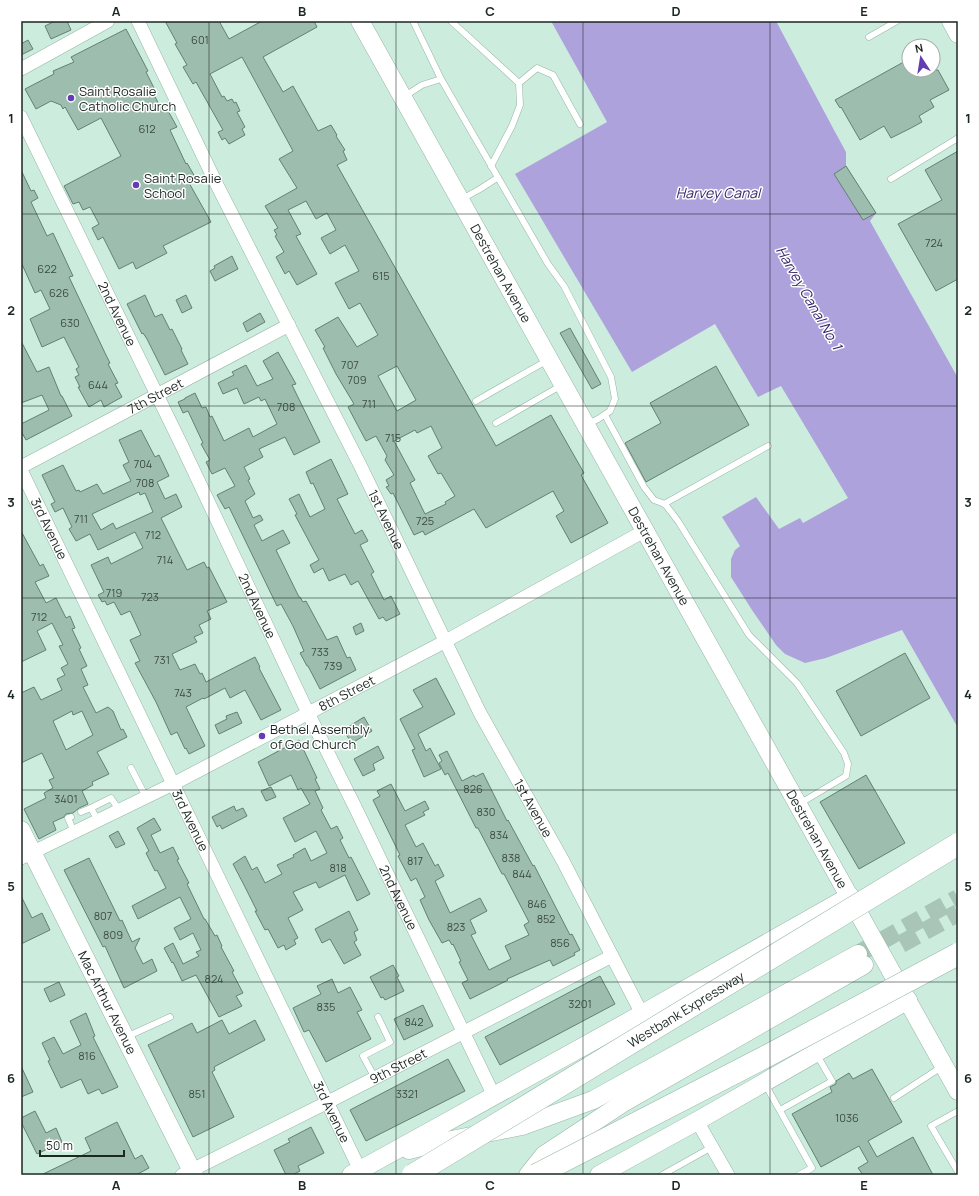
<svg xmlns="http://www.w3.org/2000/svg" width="979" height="1196" viewBox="0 0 979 1196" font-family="Manrope,sans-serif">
  <rect width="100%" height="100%" fill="#ccedde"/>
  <polygon fill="#aea2dd" points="551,21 776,21 834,130 846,152 846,166 876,213 870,221 958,378 958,728 902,630 826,658 805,663 785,654 776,645 752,610 731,577 731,559 735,550 740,546 722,517 756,497 779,529 800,518 803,523 848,498 781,386 758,397 715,324 632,372 515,174 607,122"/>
  <g fill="#9dbdae" stroke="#638173" fill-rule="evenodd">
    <polygon points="55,21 67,21 71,30 51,39 45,26"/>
    <path d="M165 21H219L229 39 262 21H314L317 27 263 57 283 92 293 86 318 131 331 125 337 135 336 136 345 150 343 151 347 160 337 165 496 446 551 415 584 473 581 475 608 523 571 543 556 516 564 511 553 491 486 528 474 509 425 535 423 531 414 535 393 493 391 494 386 487 389 486 386 480 394 475 385 460 387 456 376 436 366 441 348 407 354 404 336 374 323 348 325 347 315 330 338 317 357 347 378 335 360 303 349 309 335 283 359 271 345 245 330 254 321 238 336 230 327 213 316 219 306 201 288 210 301 234 296 236 317 274 297 285 289 271 285 274 276 257 284 252 275 236 277 235 274 230 278 228 265 206 297 188 279 159 293 151 242 57 210 74 222 97 224 96 227 101 232 99 234 103 236 102 240 111 237 112 245 127 242 129 245 135 229 144 225 138 222 140 218 132 223 130 196 82 193 84 183 67 187 65 175 44 177 43ZM397 366 416 400 397 411 378 376ZM431 426 442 448 428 456 438 474 441 473 455 496 445 502 446 504 425 514 410 483 415 480 394 441 415 430 417 433Z"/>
    <polygon points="126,29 148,71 146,72 156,92 153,93 163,112 167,109 177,127 170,130 186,164 187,163 195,177 188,181 211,222 163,246 167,253 136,269 133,262 119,269 103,237 98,240 92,228 99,224 90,207 83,210 79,202 73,204 64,186 121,156 101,118 78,130 65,107 63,109 61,105 51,101 36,109 25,89 54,74 53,71 74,62 71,57"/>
    <polygon points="28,40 33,49 21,55 21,44"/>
    <polygon points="909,59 909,70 938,70 949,90 930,100 934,107 919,116 922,122 911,128 891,138 884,126 860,140 841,107 840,108 835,100"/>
    <polygon points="958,151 958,279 936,291 898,224 942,200 925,170"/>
    <polygon points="846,166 876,213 863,220 834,174"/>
    <polygon points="21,170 31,191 34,190 38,198 31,202 47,236 53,233 73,276 69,277 105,353 110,363 108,364 118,383 115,384 122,397 104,407 101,400 89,407 78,387 80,387 75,377 79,375 76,369 79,367 64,337 42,347 30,319 50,309 41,290 35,293 21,262"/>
    <polygon points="232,256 238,269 215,281 210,271 215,268 214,266"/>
    <polygon points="145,295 155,317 162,314 170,330 172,329 182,349 181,350 188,364 165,375 147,339 143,333 142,334 127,304"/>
    <polygon points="186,295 192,308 182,313 176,300"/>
    <polygon points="260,313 265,322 247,332 243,323"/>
    <polygon points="570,328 601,384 592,389 560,333"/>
    <polygon points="21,341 37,372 49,367 61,396 62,396 72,416 26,440 21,431 21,424 49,410 42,395 21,403"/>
    <polygon points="278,352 296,384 292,385 320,442 294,455 285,437 259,449 263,457 244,467 250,479 248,480 255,494 245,501 253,518 260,515 263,520 254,525 262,541 283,530 290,543 276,550 299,597 300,597 303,602 306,601 327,640 337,636 347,658 350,657 356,670 320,689 308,666 307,666 300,653 304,651 293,626 281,604 277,606 229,507 225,509 217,495 235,486 225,468 212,474 206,462 210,460 201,444 203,443 188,411 183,413 178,402 185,399 185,398 195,393 202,408 206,407 210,417 212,416 224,441 249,428 253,437 277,424 265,399 261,401 259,397 244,404 237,388 223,394 218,383 234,375 232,372 246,365 257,386 273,379 263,361"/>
    <polygon points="716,366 749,425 646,482 625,443 661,423 650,403"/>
    <path d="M141 430 155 457 159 455 169 476 157 482 165 499 176 494 182 507 161 518 187 570 204 562 207 568 209 567 227 602 207 611 211 619 199 625 203 633 194 637 197 642 172 654 180 670 195 664 200 674 202 673 206 682 255 657 260 667 259 668 281 710 261 720 245 690 230 698 225 688 204 699 203 698 186 707 205 746 189 754 186 748 185 749 177 732 171 735 156 702 135 663 140 661 130 640 141 635 130 611 121 615 114 602 107 605 105 601 102 602 98 595 104 592 91 565 108 557 111 564 143 548 135 532 98 550 90 534 76 541 69 529 72 527 63 508 55 512 51 504 55 502 42 475 63 465 76 491 79 490 80 492 97 484 103 494 131 481 123 465 129 462 119 440ZM139 492 140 495 145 493 153 512 116 529 113 523 101 530 92 514Z"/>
    <polygon points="331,459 348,494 337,499 355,534 362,530 368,541 360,545 374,572 371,574 384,600 391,596 400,614 386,621 383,617 379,619 358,581 351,585 345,574 329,581 323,568 314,573 310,565 319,560 295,515 297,514 289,499 299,494 310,517 325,509 313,483 311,484 306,472"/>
    <path d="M21 531 40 566 43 564 49 576 35 582 46 603 56 598 66 618 70 616 75 628 72 629 81 648 79 649 87 666 81 669 88 685 83 687 96 713 108 707 113 711 121 730 123 729 127 737 97 752 109 774 92 782 93 785 82 791 88 804 79 808 73 813 66 814 64 817 53 822 56 830 39 839 24 809 46 798 44 793 53 788 49 780 54 778 42 753 21 763V693L34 687 41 700 62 690 57 679 65 675 61 668 68 664 59 646 63 645 52 623 37 631 46 650 21 662ZM72 711 73 715 82 711 93 735 66 750 53 721Z"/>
    <polygon points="361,623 364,631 356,635 353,627"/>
    <polygon points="905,653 930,698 861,736 836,691"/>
    <polygon points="436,678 455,714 418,734 426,751 430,748 441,769 424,777 412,750 415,749 400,719 423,707 413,690"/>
    <polygon points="237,712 242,723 219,734 215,725 227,719 226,716"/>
    <polygon points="364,717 372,731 352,743 343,730"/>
    <polygon points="299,740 317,778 315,779 320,789 315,791 323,808 321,810 331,829 337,826 343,838 340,840 349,858 351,857 370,894 357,901 345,875 319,888 316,882 293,892 303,910 288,918 298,938 294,940 296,944 286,950 284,945 278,948 268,929 265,930 255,911 257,911 244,885 233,864 245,856 252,870 257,867 265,883 282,874 277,865 294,857 293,855 305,848 311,861 327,853 316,831 295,842 283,818 310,804 301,788 298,790 291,775 269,786 258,762"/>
    <polygon points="378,746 384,758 373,764 375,770 363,776 354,759"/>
    <polygon points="447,751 462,781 474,775 475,777 483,773 507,821 508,820 533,866 534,865 570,935 572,934 580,950 574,953 575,955 553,966 550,960 507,979 508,980 470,999 462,983 468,980 459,962 461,961 453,944 452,945 449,940 442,943 429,920 420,900 425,897 416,878 411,881 398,856 400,855 373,800 380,796 377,791 391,784 405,811 425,801 429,809 423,812 425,815 405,825 416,847 423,843 435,866 438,864 444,876 435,881 450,913 480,898 487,911 470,920 476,933 471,935 489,970 511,959 505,946 529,935 524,925 529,922 504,874 502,874 478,828 476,828 448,773 445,775 439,763 442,761 439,755"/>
    <polygon points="866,775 905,843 859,869 820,802"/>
    <polygon points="271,787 276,797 266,801 261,791"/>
    <polygon points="234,806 236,811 243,808 247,816 222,829 220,825 217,827 212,817"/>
    <polygon points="154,818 161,830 151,835 160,853 173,847 179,859 177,860 189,883 187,884 204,919 205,919 215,936 217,935 222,946 221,947 234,971 232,972 243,993 236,996 242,1006 219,1017 196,975 182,981 173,962 172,963 164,948 173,943 183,964 199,956 196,952 201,950 193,933 180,940 174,928 191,919 180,897 138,919 132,906 166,888 157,870 155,871 146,853 149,851 137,828"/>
    <polygon points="118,831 125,844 116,848 109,836"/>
    <polygon points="89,858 120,921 122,920 132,942 140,938 135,948 143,964 152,959 157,971 124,988 105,946 103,947 64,870"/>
    <polygon points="21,896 32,918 42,913 50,930 21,944"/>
    <polygon points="349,911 358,930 354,932 357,940 354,942 361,955 344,964 330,939 322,943 315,929"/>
    <polygon points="393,965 399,976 397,977 404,991 385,1000 383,997 381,998 370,977"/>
    <polygon points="600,976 615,1004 500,1065 485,1037"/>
    <polygon points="332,979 338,993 350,987 362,1010 357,1012 371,1039 326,1062 309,1030 304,1032 293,1008 321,994 317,986"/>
    <polygon points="59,982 65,995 50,1002 44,989"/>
    <polygon points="423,1005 433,1026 404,1040 394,1019"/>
    <polygon points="86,1013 95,1036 93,1037 118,1087 102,1094 99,1089 88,1094 81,1079 61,1088 48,1061 50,1060 42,1043 54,1037 63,1054 81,1045 70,1021"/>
    <polygon points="222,1020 229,1034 255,1020 265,1040 214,1067 215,1070 212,1072 234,1117 193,1137 148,1045 192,1023 197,1033"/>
    <polygon points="448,1059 465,1091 366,1141 350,1110"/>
    <polygon points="21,1066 33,1092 21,1097"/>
    <polygon points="872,1069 902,1122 868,1141 877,1157 913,1137 933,1175 863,1175 858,1168 868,1162 859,1146 821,1167 792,1114 832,1092 830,1087 836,1084 836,1081 849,1073 853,1079"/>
    <polygon points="35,1111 46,1133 56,1128 62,1142 37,1154 21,1122 21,1118"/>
    <polygon points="117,1122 135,1159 142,1155 149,1168 136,1175 41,1175 91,1151 85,1138"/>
    <polygon points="311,1127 324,1153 298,1166 300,1171 292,1175 286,1175 274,1150 290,1142 288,1139"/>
  </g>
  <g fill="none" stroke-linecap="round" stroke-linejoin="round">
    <g stroke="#a9c5b8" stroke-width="18" stroke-dasharray="18 9" stroke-linecap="butt">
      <polyline points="901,944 958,913"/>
      <polyline points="858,954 958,898"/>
    </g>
    <defs>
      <g id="lane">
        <polyline points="413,21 441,79"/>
        <polyline points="451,21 519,83 520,105 512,126 491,166"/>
        <polyline points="869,37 897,21"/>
        <polyline points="519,83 537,68 553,75 580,124"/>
        <polyline points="405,96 422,85 441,79 548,264 564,286 611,377 615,399 610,411 598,419 588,424"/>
        <polyline points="891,179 958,138"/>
        <polyline points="462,199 480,189 497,178"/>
        <polyline points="476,401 548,360"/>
        <polyline points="605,415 644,487 654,500 665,504 678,521 749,635 797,683 844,753 848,764 846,776 799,804"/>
        <polyline points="496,423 562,385"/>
        <polyline points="664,504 768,446"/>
        <polyline points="131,768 146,797"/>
        <polyline points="91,808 111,798 119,810"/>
        <polyline points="81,812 91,808 98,821"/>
        <polyline points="71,817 68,818 74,832"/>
        <polyline points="126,1037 170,1017"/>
        <polyline points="375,1078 363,1056 390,1042 378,1017"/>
        <polyline points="765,1084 812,1168 799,1175"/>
        <polyline points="894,1098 943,1066"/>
        <polyline points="780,1110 832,1081 817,1055"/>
        <polyline points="958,1111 931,1126 958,1172"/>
        <polyline points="662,1175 712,1147"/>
      </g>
      <g id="street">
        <path id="s1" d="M138 21 218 187 360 465 480 713 563 861 642 1014"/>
        <polyline points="21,69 108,21"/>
        <path id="s2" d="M21 117 182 446 308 713 356 809 494 1096"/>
        <path id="s3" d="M21 467 289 325"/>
        <path id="s4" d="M21 470 360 1170"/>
        <path id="s5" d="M21 858 173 784 444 642 646 530"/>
        <polyline points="697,1121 728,1175"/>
        <path id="s6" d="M182 1175 328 1102 612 956"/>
      </g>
      <g id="secondary">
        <path id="s7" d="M360 21 958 1091"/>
        <polyline points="951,21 958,34"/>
        <path id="s8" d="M21 830 194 1175"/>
        <polyline points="409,1150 441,1142 522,1126 593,1100 858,954"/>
        <polyline points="351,1175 642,1014 850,896"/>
        <polyline points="528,1175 544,1155 623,1103 864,965"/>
        <polyline points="599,1175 697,1121 908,1000"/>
      </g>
    </defs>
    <use href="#lane" stroke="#96b5a7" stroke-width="7"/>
    <use href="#street" stroke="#96b5a7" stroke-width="14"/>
    <use href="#secondary" stroke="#96b5a7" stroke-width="19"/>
    <use href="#lane" stroke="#fff" stroke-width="6"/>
    <use href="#street" stroke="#fff" stroke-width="13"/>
    <use href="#secondary" stroke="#fff" stroke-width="18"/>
    <defs>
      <g id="highway-bridge">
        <path id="s9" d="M413 1175 958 844"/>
        <polyline points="536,1175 765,1057 958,954"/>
      </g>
    </defs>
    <use href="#highway-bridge" stroke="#96b5a7" stroke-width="23" stroke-linecap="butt"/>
    <use href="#highway-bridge" stroke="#fff" stroke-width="22"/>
  </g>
  <path fill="none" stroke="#1b2722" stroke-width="1" stroke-opacity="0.55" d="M209 21V1175M396 21V1175M583 21V1175M770 21V1175M21 214H958M21 406H958M21 598H958M21 790H958M21 982H958"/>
  <g fill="#643cb4" stroke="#fff" stroke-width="1.5">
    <circle cx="71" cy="98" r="4"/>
    <circle cx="136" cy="185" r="4"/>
    <circle cx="262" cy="736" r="4"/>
  </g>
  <g text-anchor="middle" stroke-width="3" stroke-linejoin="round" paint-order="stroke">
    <g font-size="11" fill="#3c4c45">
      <text x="200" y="44">601</text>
      <text x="147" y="133">612</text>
      <text x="934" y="247">724</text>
      <text x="47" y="273">622</text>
      <text x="381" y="280">615</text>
      <text x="59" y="297">626</text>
      <text x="70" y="327">630</text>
      <text x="350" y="369">707</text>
      <text x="357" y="384">709</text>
      <text x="98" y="389">644</text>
      <text x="369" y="408">711</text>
      <text x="286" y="411">708</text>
      <text x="393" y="442">715</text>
      <text x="143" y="468">704</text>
      <text x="145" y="487">708</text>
      <text x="81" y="523">711</text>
      <text x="425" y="525">725</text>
      <text x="153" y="539">712</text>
      <text x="165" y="564">714</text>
      <text x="114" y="597">719</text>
      <text x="150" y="601">723</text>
      <text x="39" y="621">712</text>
      <text x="320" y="656">733</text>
      <text x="162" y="664">731</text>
      <text x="333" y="670">739</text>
      <text x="183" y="697">743</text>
      <text x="473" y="793">826</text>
      <text x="66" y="803">3401</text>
      <text x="486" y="816">830</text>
      <text x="499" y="839">834</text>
      <text x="511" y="862">838</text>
      <text x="415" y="865">817</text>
      <text x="338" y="872">818</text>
      <text x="522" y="878">844</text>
      <text x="537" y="908">846</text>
      <text x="103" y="920">807</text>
      <text x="546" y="923">852</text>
      <text x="456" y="931">823</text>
      <text x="113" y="939">809</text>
      <text x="560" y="947">856</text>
      <text x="214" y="983">824</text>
      <text x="580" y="1008">3201</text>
      <text x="326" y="1011">835</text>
      <text x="414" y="1026">842</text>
      <text x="87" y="1060">816</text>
      <text x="197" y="1098">851</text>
      <text x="407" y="1098">3321</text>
      <text x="847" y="1122">1036</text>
    </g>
    <g font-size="13" fill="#1b2722" stroke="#fff" text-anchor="start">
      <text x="79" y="96">Saint Rosalie<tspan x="79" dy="15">Catholic Church</tspan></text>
      <text x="144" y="183">Saint Rosalie<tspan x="144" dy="15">School</tspan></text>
      <text x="270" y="734">Bethel Assembly<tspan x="270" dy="15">of God Church</tspan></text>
    </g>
    <g font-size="13" fill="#1b2722" stroke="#fff">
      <text dy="5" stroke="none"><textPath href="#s7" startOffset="289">Destrehan Avenue</textPath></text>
      <text dy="5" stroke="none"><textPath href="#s2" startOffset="219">2nd Avenue</textPath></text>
      <text dy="5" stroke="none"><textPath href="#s3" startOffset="152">7th Street</textPath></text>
      <text dy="5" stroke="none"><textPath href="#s1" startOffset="557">1st Avenue</textPath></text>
      <text dy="5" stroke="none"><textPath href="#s4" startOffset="65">3rd Avenue</textPath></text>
      <text dy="5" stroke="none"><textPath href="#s7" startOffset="613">Destrehan Avenue</textPath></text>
      <text dy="5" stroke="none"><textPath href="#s2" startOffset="543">2nd Avenue</textPath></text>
      <text dy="5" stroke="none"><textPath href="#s5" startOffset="365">8th Street</textPath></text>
      <text dy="5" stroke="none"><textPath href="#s1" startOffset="881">1st Avenue</textPath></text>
      <text dy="5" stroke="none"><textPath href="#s4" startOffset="389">3rd Avenue</textPath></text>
      <text dy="5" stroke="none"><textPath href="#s7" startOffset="937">Destrehan Avenue</textPath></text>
      <text dy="5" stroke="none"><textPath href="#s2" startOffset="867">2nd Avenue</textPath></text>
      <text dy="5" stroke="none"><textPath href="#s8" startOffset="193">Mac Arthur Avenue</textPath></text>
      <text dy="5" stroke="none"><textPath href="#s9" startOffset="319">Westbank Expressway</textPath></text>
      <text dy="5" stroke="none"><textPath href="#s6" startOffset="242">9th Street</textPath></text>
      <text dy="5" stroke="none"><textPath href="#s4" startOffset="713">3rd Avenue</textPath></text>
    </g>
    <g font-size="14" font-style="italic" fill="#3a2569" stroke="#fff">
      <text x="718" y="198">Harvey Canal</text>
      <text transform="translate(809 298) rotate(60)" y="5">Harvey Canal No. 1</text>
    </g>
  </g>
  <rect width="979" height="1196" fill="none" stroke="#ffffff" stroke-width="44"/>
  <g transform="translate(921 58) rotate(348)"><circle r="19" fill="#ffffff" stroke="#a4a9a7"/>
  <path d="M0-3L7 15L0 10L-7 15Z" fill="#643cb4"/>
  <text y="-6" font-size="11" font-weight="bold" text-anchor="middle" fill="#1b2722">N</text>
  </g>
  <path d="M40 1150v6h84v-6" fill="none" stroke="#1b2722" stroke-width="2"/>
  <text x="46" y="1150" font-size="12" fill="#1b2722" stroke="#ffffff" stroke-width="3" paint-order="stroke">50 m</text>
  <rect x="22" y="22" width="935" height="1152" fill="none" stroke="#1b2722" stroke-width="1.5"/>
  <g font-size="13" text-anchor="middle" font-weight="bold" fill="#1b2722">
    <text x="116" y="16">A</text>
    <text x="302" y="16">B</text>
    <text x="490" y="16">C</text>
    <text x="676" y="16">D</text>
    <text x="864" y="16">E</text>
    <text x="11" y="123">1</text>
    <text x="968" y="123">1</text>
    <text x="11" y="315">2</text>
    <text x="968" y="315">2</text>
    <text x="11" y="507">3</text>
    <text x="968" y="507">3</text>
    <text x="11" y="699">4</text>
    <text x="968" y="699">4</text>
    <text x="11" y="891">5</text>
    <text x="968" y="891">5</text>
    <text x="11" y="1083">6</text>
    <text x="968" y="1083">6</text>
    <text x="116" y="1190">A</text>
    <text x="302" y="1190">B</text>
    <text x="490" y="1190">C</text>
    <text x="676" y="1190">D</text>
    <text x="864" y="1190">E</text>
  </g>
</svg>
